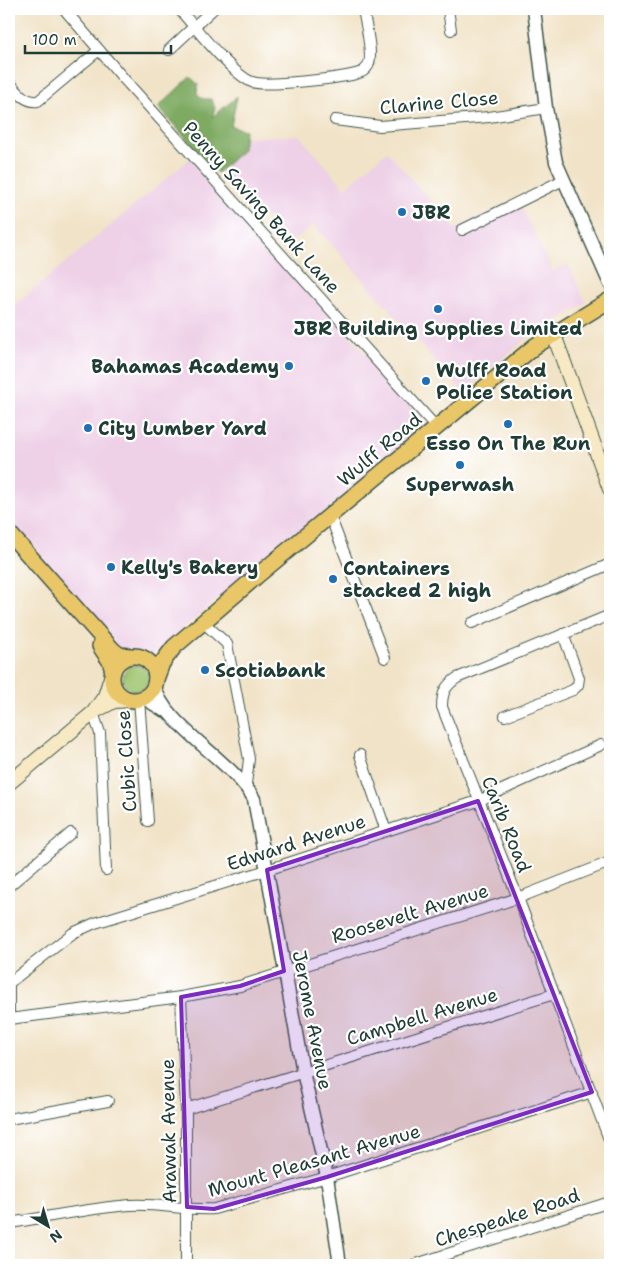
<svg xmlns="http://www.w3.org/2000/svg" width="619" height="1274" viewBox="0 0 619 1274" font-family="'Shantell Sans',sans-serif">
  <rect width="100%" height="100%" fill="#fff"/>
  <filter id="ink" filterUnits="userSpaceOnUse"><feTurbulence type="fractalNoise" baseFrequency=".02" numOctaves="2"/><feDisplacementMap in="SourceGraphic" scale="10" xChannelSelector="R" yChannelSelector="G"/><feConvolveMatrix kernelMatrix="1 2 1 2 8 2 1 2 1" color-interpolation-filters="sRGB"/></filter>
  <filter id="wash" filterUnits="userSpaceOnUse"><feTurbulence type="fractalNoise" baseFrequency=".0096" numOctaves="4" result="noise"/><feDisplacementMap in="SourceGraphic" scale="20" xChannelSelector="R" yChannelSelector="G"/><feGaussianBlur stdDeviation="1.12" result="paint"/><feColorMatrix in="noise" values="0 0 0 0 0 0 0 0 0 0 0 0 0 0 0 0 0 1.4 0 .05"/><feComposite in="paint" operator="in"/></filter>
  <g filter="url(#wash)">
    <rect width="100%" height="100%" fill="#f1e3c7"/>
    <g fill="#eed0e7">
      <polygon points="299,135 345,188 387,151 455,229 517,199 553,271 568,264 586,303 527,338 463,392 314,225 291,242 219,168 239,138"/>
      <polygon points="191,158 429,425 330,508 260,563 133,671 9,530 9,310"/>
    </g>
    <circle fill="#9ec570" stroke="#5e8152" cx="136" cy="678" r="13"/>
    <polygon fill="#7eaa62" stroke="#4e744b" points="190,77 198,84 197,93 203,99 211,99 215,108 212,117 237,97 231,126 245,130 243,150 217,173 158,107"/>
  </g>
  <g filter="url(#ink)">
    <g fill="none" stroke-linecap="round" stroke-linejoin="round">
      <defs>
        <g id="minor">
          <polyline points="64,9 124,79 436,427"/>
          <path d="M179 9C194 26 233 75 252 82 266 87 344 78 359 73 363 72 366 69 368 66 374 55 365 22 363 9"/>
          <polyline points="448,9 451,30"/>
          <polyline points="169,50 213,9"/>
          <path d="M9 82C17 91 25 103 38 101L99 50"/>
          <polyline points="335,120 380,126 489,117 546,108"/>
          <polyline points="462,230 563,180"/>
          <polyline points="330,516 385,658"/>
          <path d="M610 615 457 678C445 686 442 693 442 707L518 898 610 1142"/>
          <polyline points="203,622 227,644 249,759 246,784"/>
          <polyline points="472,623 610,564"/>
          <polyline points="139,699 148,821"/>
          <polyline points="93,713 100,733 106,870"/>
          <polyline points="505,716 573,690 578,685 579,678 563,634"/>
          <polyline points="360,755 386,831"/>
          <polyline points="9,886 71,833"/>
          <polyline points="181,997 186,1109 186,1265"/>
          <polyline points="9,1019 9,983 73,933 95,923 267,870 478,801 601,745"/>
          <polyline points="9,1019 181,997 240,986 518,898 610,862"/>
          <polyline points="186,1109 554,994"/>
          <polyline points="9,1119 108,1101"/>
          <path d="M9 1223C49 1217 90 1208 130 1205 158 1203 187 1211 214 1209L327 1177 592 1092"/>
          <polyline points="413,1265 610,1202"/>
        </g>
        <g id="tertiary">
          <polyline points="534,9 546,108 556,162 610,284"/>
          <path d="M155 686C161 723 234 762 254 799L303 1072 327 1177 340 1265"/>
          <polyline points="144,698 163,710"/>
        </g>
        <g id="secondary">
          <polyline points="554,335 610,489"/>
          <polyline points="97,710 114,701 131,700"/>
          <polyline points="9,783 93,713 105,696 112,674"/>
        </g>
        <g id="primary">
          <polyline points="9,533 112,649 119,655 130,656"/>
          <polyline points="100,646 110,661 113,671"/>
          <circle cx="134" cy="678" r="22"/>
          <polyline points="156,679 162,663 174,647 258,575 535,346 610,300"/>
        </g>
      </defs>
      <use href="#minor" stroke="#3e564a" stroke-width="12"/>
      <use href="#tertiary" stroke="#3e564a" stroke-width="15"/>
      <use href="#secondary" stroke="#3e564a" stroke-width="16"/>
      <use href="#primary" stroke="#3e564a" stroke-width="18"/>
      <use href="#minor" stroke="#fff" stroke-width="10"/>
      <use href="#tertiary" stroke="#fff" stroke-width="12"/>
      <use href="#secondary" stroke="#f6e9c3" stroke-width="14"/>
      <use href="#primary" stroke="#e9c769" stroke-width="15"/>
    </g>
  </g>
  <path fill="#7b2cbf" fill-opacity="0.2" stroke="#7b2cbf" stroke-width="4" stroke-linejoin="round" d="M478 801 592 1092 327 1177 214 1209 187 1207 181 997 240 986 284 971 267 870Z"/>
  <g fill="#1f6fb2" stroke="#fff" stroke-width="2">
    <circle cx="402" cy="212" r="5"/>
    <circle cx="438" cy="309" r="5"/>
    <circle cx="289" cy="366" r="5"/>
    <circle cx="426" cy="381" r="5"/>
    <circle cx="508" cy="424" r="5"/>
    <circle cx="88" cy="428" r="5"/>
    <circle cx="460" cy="465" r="5"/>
    <circle cx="111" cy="567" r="5"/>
    <circle cx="333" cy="579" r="5"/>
    <circle cx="205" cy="670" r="5"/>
  </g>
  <g text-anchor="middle" stroke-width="4.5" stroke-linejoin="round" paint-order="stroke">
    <g font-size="19" fill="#1f3d34" stroke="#fff">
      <text transform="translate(439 102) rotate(-5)" y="7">Clarine Close</text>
      <text transform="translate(262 207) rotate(48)" y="7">Penny Saving Bank Lane</text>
      <text transform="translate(379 449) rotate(-40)" y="7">Wulff Road</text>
      <text transform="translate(126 761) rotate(-94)" y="7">Cubic Close</text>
      <text transform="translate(507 824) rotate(68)" y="7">Carib Road</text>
      <text transform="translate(296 842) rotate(-18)" y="7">Edward Avenue</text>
      <text transform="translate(410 913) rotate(-17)" y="7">Roosevelt Avenue</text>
      <text transform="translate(422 1016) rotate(-17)" y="7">Campbell Avenue</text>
      <text transform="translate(313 1020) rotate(79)" y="7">Jerome Avenue</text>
      <text transform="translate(168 1131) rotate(-91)" y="7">Arawak Avenue</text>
      <text transform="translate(314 1160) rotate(-16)" y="7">Mount Pleasant Avenue</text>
      <text transform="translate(507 1217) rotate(-18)" y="7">Chespeake Road</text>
    </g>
    <g font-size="19" font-weight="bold" fill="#1f3d34" stroke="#fff" text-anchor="start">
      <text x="412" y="219">JBR</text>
      <text x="438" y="335" text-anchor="middle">JBR Building Supplies Limited</text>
      <text x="279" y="373" text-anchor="end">Bahamas Academy</text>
      <text x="436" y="377">Wulff Road<tspan x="436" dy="22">Police Station</tspan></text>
      <text x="98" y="435">City Lumber Yard</text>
      <text x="508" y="450" text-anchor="middle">Esso On The Run</text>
      <text x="460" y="491" text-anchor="middle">Superwash</text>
      <text x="121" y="574">Kelly's Bakery</text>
      <text x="343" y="575">Containers<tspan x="343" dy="22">stacked 2 high</tspan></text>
      <text x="215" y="677">Scotiabank</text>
    </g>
  </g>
  <rect width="619" height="1274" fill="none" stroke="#fff" stroke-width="30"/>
  <g transform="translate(48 1226) rotate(142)" stroke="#ffffff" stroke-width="4" paint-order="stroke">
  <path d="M0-4L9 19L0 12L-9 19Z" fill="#1f3d34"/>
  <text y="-8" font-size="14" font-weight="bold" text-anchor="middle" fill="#1f3d34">N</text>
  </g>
  <path d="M25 45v8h146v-8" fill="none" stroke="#1f3d34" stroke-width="2.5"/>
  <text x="32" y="45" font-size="15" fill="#1f3d34" stroke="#ffffff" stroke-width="4" paint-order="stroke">100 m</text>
</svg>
